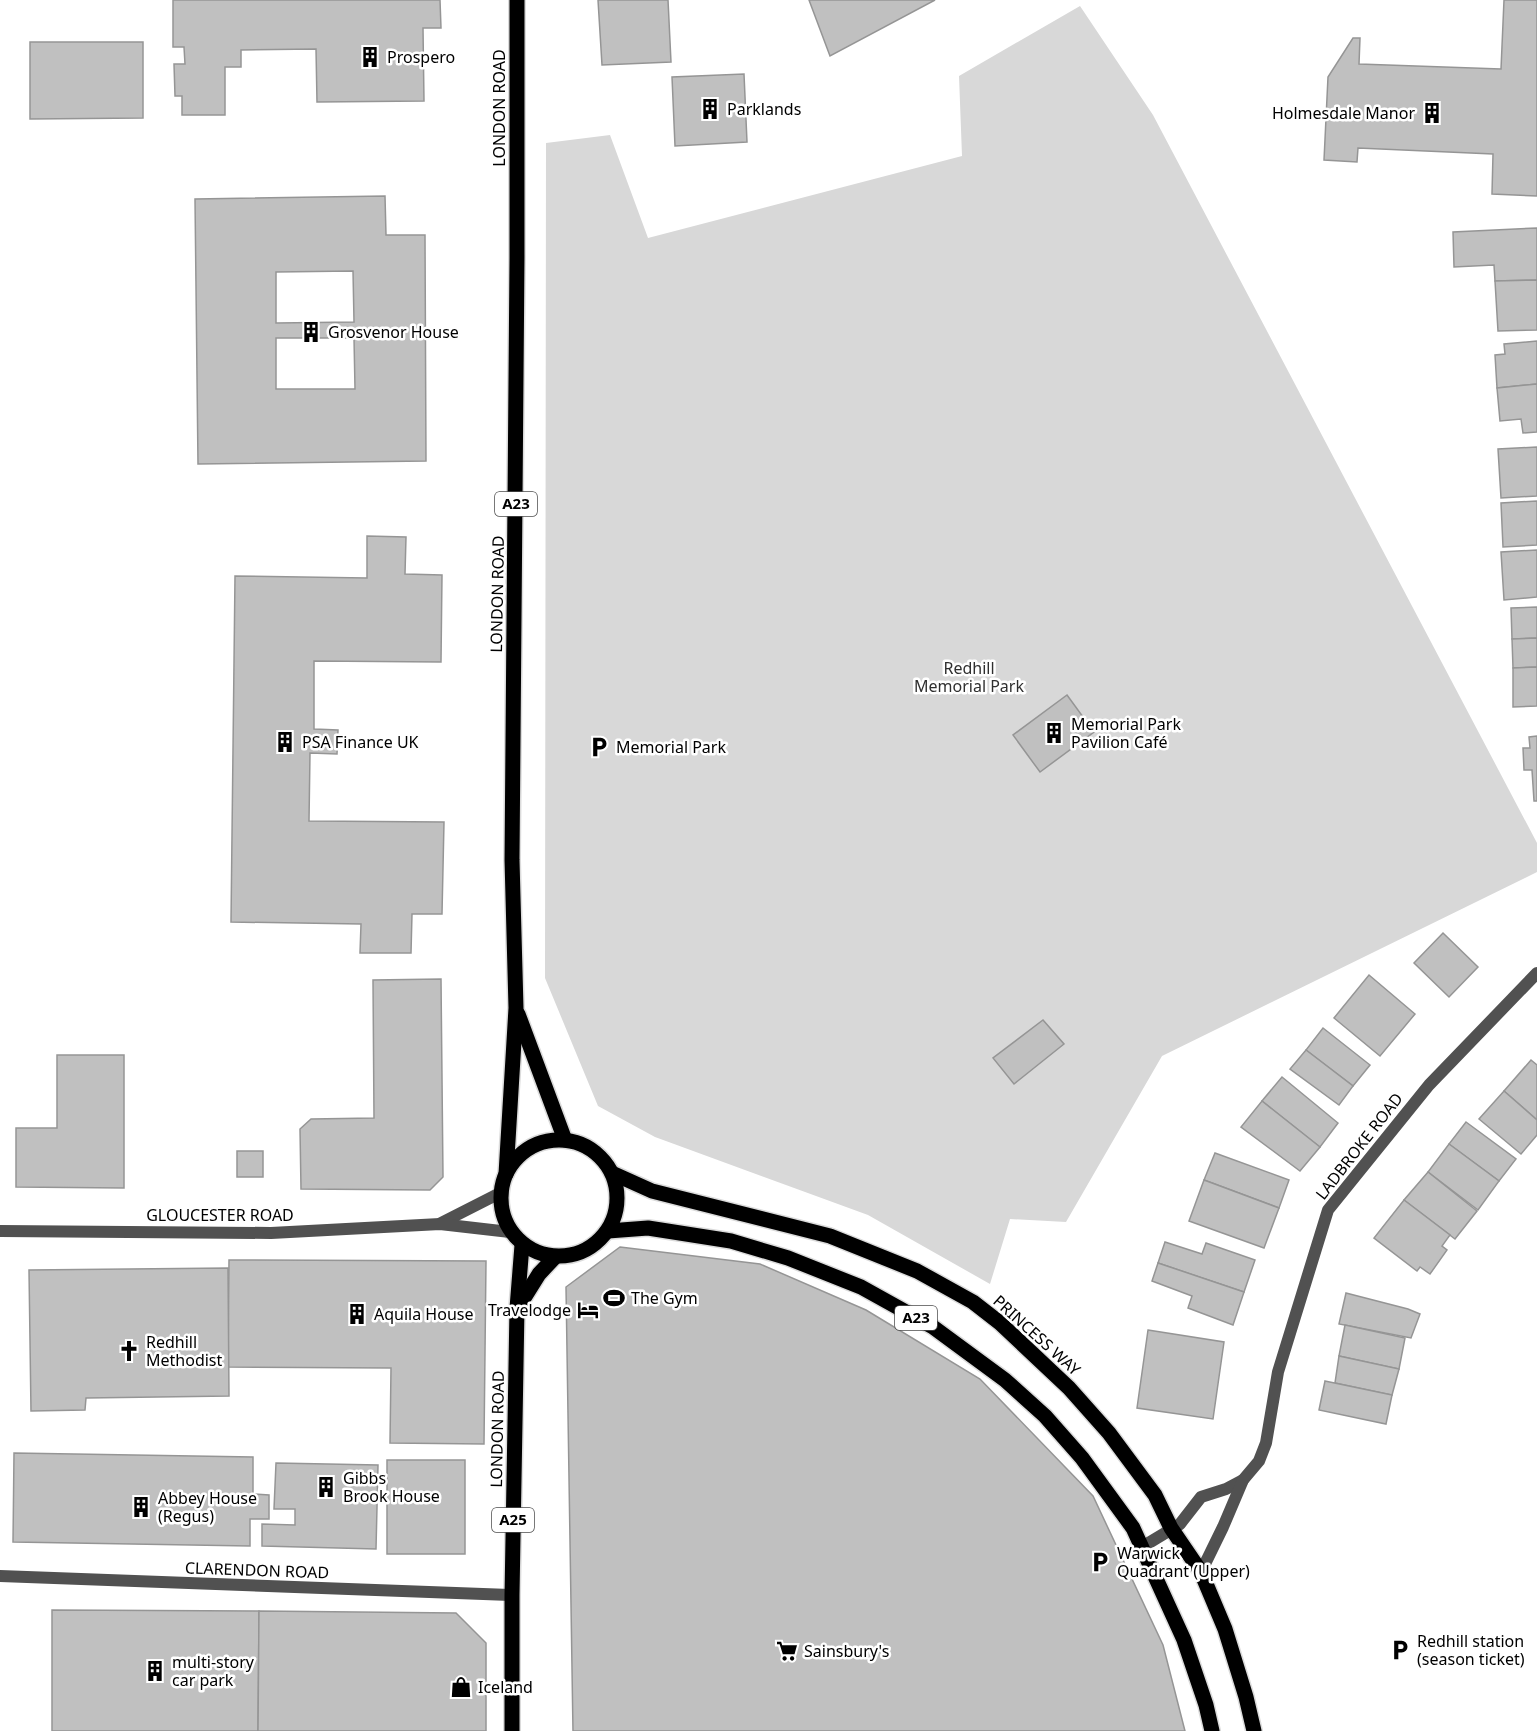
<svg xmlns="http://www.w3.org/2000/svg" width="1537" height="1731" viewBox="0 0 1537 1731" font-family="'Noto Sans',sans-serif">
  <rect width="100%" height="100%" fill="#fff"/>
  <polygon fill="#d8d8d8" points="1080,6 1153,115 1537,843 1537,872 1162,1056 1066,1222 1010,1219 990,1284 868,1215 655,1137 598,1106 545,978 546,143 610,135 648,238 962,156 959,76"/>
  <g fill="#c0c0c0" stroke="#959595" stroke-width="1.5" fill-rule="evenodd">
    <polygon points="173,0 440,0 441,28 423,28 424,101 317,102 316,49 241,50 241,67 225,67 225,115 182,115 182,96 175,96 174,64 185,64 184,47 173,47"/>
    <polygon points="598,0 668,0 671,62 602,65"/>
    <polygon points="809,0 935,0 830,56"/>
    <polygon points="1504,0 1537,0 1537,196 1492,194 1493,154 1358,148 1357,162 1324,160 1328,77 1353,38 1360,38 1359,64 1501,69"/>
    <polygon points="30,42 143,42 143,118 30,119"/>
    <polygon points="744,74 747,142 675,146 672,77"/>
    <path d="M385 196 386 235H425L426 461 198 464 195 199ZM353 271 354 322 276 323V272ZM276 338H354L355 389H276Z"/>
    <polygon points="1537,228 1537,280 1495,281 1494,265 1454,267 1453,232"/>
    <polygon points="1537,280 1537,330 1498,331 1495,281"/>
    <polygon points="1537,341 1537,384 1497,388 1495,355 1505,354 1504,344"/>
    <polygon points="1537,384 1537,432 1523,433 1521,419 1500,421 1497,388"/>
    <polygon points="1537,447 1537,496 1501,498 1498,449"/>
    <polygon points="1537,501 1537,545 1503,547 1501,503"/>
    <polygon points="367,536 406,537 405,574 442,575 441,662 314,661 314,729 338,730 337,754 310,753 309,821 444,822 442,914 412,914 411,953 360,953 361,924 231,922 235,576 367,578"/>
    <polygon points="1537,550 1537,597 1504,600 1501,552"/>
    <polygon points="1537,607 1537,638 1512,639 1511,608"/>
    <polygon points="1537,638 1537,667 1513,668 1512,639"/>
    <polygon points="1537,667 1537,706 1513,707 1513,668"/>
    <polygon points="1067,695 1094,732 1040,772 1013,735"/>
    <polygon points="1537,736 1537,801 1534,801 1532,770 1524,770 1523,748 1530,748 1529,737"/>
    <polygon points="1443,933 1478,967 1449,997 1414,963"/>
    <polygon points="1369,975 1415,1014 1380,1056 1334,1018"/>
    <polygon points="441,979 443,1177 430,1190 301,1189 300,1129 311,1119 374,1118 373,980"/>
    <polygon points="1043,1020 1064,1044 1014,1084 993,1058"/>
    <polygon points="1323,1028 1370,1065 1353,1086 1306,1050"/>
    <polygon points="1306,1050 1353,1086 1339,1105 1290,1069"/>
    <polygon points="57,1055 124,1055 124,1188 16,1187 16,1128 57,1128"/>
    <polygon points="1531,1060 1537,1065 1537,1120 1504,1091"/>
    <polygon points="1282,1077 1338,1123 1320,1147 1262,1101"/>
    <polygon points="1504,1091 1537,1120 1537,1135 1521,1154 1479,1119"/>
    <polygon points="1262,1101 1320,1147 1300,1171 1241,1127"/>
    <polygon points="1466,1122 1516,1159 1499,1181 1449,1144"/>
    <polygon points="1449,1144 1499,1181 1478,1210 1428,1172"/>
    <rect x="237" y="1151" width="26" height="26"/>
    <polygon points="1215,1153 1289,1180 1279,1208 1204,1180"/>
    <polygon points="1428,1172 1477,1211 1455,1239 1404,1200"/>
    <polygon points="1204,1180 1279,1208 1264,1248 1189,1221"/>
    <polygon points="1404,1200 1450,1235 1442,1246 1447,1250 1430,1274 1420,1267 1417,1271 1374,1238"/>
    <polygon points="1165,1242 1202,1254 1206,1243 1255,1260 1244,1292 1158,1263"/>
    <polygon points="620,1247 760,1264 866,1310 980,1379 1093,1496 1163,1645 1185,1731 573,1731 566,1287"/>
    <polygon points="229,1260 486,1261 484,1444 390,1443 391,1368 228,1367"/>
    <polygon points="1158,1263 1244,1292 1233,1325 1188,1308 1192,1296 1152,1281"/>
    <polygon points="228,1268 229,1396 86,1398 85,1410 31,1411 29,1270"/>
    <polygon points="1346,1293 1408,1309 1420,1314 1411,1338 1339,1324"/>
    <polygon points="1345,1325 1405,1338 1399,1369 1339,1356"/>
    <polygon points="1148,1330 1224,1342 1213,1419 1137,1408"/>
    <polygon points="1339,1356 1399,1369 1392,1395 1335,1383"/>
    <polygon points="1325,1381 1392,1395 1386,1424 1319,1410"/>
    <polygon points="14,1453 253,1457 253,1494 269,1495 269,1519 250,1519 250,1546 13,1542"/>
    <rect x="387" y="1460" width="78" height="94"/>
    <polygon points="276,1463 378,1465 376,1549 262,1546 262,1524 295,1525 295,1509 274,1509"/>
    <polygon points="52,1610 259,1611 258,1731 52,1731"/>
    <polygon points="259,1611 456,1613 486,1643 486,1731 258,1731"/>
  </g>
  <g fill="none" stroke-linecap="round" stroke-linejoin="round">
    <defs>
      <g id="primary">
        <polyline points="518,1014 565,1140"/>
        <circle cx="559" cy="1198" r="58"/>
        <polyline points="612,1173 652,1191 830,1236 917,1271 973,1302 1000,1323 1069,1388 1109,1433 1155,1495 1171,1528 1201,1572 1225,1629 1246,1697 1254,1731"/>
        <polyline points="506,1174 516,1008 512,860 517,258 517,0"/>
        <polyline points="608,1231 648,1228 731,1241 788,1258 861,1287 933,1327 1005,1380 1045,1416 1082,1458 1133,1528 1184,1640 1206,1705 1212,1731"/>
        <polyline points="519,1306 539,1274 555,1257"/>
        <polyline points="512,1731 512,1595 517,1308 522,1245"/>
      </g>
    </defs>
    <use href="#primary" stroke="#dbdbdb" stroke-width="18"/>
    <g stroke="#515151" stroke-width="12">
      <polyline points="441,1223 500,1193"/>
      <polyline points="0,1231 271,1233 440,1224 510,1232"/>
      <polyline points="1142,1547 1180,1524 1201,1497 1226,1489 1243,1480"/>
      <polyline points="1201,1572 1223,1527 1243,1480 1259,1461 1266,1443 1278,1372 1328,1210 1429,1085 1537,973"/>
      <polyline points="0,1576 512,1595"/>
    </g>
    <use href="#primary" stroke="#000" stroke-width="15"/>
  </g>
  <defs>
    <symbol id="building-bare" viewBox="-9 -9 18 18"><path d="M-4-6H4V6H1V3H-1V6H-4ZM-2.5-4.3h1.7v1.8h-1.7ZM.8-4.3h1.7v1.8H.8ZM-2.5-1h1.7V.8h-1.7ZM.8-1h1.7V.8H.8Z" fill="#000" stroke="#fff" stroke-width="2.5" paint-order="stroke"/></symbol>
    <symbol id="parking-bare" viewBox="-9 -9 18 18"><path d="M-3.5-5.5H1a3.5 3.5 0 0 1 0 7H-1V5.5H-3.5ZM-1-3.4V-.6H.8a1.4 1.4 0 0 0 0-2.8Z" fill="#000" stroke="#fff" stroke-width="2.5" paint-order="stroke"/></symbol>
    <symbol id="stadium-bare" viewBox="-9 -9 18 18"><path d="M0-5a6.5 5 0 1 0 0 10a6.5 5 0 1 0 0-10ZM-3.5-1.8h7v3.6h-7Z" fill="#000" stroke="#fff" stroke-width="2.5" paint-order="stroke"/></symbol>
    <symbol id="hotel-bare" viewBox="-9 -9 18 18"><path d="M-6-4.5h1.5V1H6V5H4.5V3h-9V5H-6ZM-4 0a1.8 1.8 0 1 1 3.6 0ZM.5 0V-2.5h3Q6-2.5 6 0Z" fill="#000" stroke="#fff" stroke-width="2.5" paint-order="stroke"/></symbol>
    <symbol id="church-bare" viewBox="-9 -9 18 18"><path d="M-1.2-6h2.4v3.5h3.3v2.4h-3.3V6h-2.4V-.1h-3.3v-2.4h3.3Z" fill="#000" stroke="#fff" stroke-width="2.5" paint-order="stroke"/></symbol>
    <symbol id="supermarket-bare" viewBox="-9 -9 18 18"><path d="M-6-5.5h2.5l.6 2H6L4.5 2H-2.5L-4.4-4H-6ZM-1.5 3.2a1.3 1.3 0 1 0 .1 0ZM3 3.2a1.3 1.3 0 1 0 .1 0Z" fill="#000" stroke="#fff" stroke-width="2.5" paint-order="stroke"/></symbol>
    <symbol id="shop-bare" viewBox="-9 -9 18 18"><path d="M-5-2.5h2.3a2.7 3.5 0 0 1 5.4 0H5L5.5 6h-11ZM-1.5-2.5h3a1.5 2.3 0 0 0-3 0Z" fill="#000" stroke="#fff" stroke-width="2.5" paint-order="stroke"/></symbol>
  </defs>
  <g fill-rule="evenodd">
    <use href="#building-bare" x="355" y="42" width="30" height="30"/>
    <use href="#building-bare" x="695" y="94" width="30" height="30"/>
    <use href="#building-bare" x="1417" y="98" width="30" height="30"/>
    <use href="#building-bare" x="296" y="317" width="30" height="30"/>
    <use href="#building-bare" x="1039" y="718" width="30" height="30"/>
    <use href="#building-bare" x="270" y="727" width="30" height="30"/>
    <use href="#parking-bare" x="584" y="732" width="30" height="30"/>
    <use href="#stadium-bare" x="599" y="1283" width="30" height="30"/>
    <use href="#hotel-bare" x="573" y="1295" width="30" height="30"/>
    <use href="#building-bare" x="342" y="1299" width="30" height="30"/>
    <use href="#church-bare" x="114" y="1336" width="30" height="30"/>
    <use href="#building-bare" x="311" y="1472" width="30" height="30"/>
    <use href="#building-bare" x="126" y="1492" width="30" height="30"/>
    <use href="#parking-bare" x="1085" y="1547" width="30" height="30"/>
    <use href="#parking-bare" x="1385" y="1635" width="30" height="30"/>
    <use href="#supermarket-bare" x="772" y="1636" width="30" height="30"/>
    <use href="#building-bare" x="140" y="1656" width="30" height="30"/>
    <use href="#shop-bare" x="446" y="1672" width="30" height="30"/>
  </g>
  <g text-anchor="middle" stroke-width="5" stroke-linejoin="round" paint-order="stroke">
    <g fill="#fff" stroke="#4c4c4c" stroke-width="1.5">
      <rect x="495" y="492" width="42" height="24" rx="4.5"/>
      <rect x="895" y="1306" width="42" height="24" rx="4.5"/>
      <rect x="492" y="1508" width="42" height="24" rx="4.5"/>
    </g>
    <g font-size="15" font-weight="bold" fill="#000">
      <text x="516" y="509">A23</text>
      <text x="916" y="1323">A23</text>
      <text x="513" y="1525">A25</text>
    </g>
    <g font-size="16" fill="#000" stroke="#fff" text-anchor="start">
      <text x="387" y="63">Prospero</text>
      <text x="727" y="115">Parklands</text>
      <text x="1415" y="119" text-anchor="end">Holmesdale Manor</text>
      <text x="328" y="338">Grosvenor House</text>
      <text x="1071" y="730">Memorial Park<tspan x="1071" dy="18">Pavilion Café</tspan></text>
      <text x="302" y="748">PSA Finance UK</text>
      <text x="616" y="753">Memorial Park</text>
      <text x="631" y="1304">The Gym</text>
      <text x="571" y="1316" text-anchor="end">Travelodge</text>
      <text x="374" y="1320">Aquila House</text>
      <text x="146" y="1348">Redhill<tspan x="146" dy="18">Methodist</tspan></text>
      <text x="343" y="1484">Gibbs<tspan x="343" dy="18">Brook House</tspan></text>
      <text x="158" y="1504">Abbey House<tspan x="158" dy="18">(Regus)</tspan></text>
      <text x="1117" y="1559">Warwick<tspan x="1117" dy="18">Quadrant (Upper)</tspan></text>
      <text x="1417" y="1647">Redhill station<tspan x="1417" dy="18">(season ticket)</tspan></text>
      <text x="804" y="1657">Sainsbury's</text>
      <text x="172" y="1668">multi-story<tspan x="172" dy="18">car park</tspan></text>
      <text x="478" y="1693">Iceland</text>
    </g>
    <g font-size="16" fill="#000" stroke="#fff">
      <text transform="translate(499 108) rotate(-90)" y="6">LONDON ROAD</text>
      <text transform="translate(497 594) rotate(-89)" y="6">LONDON ROAD</text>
      <text transform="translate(1359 1146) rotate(-52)" y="6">LADBROKE ROAD</text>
      <text x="220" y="1221">GLOUCESTER ROAD</text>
      <text transform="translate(1037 1335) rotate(42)" y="6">PRINCESS WAY</text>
      <text transform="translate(497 1429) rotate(-89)" y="6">LONDON ROAD</text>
      <text transform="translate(257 1570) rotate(2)" y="6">CLARENDON ROAD</text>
    </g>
    <g font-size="16" fill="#2f2f2f" stroke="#fff">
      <text x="969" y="674">Redhill<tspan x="969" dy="18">Memorial Park</tspan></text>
    </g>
  </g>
</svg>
